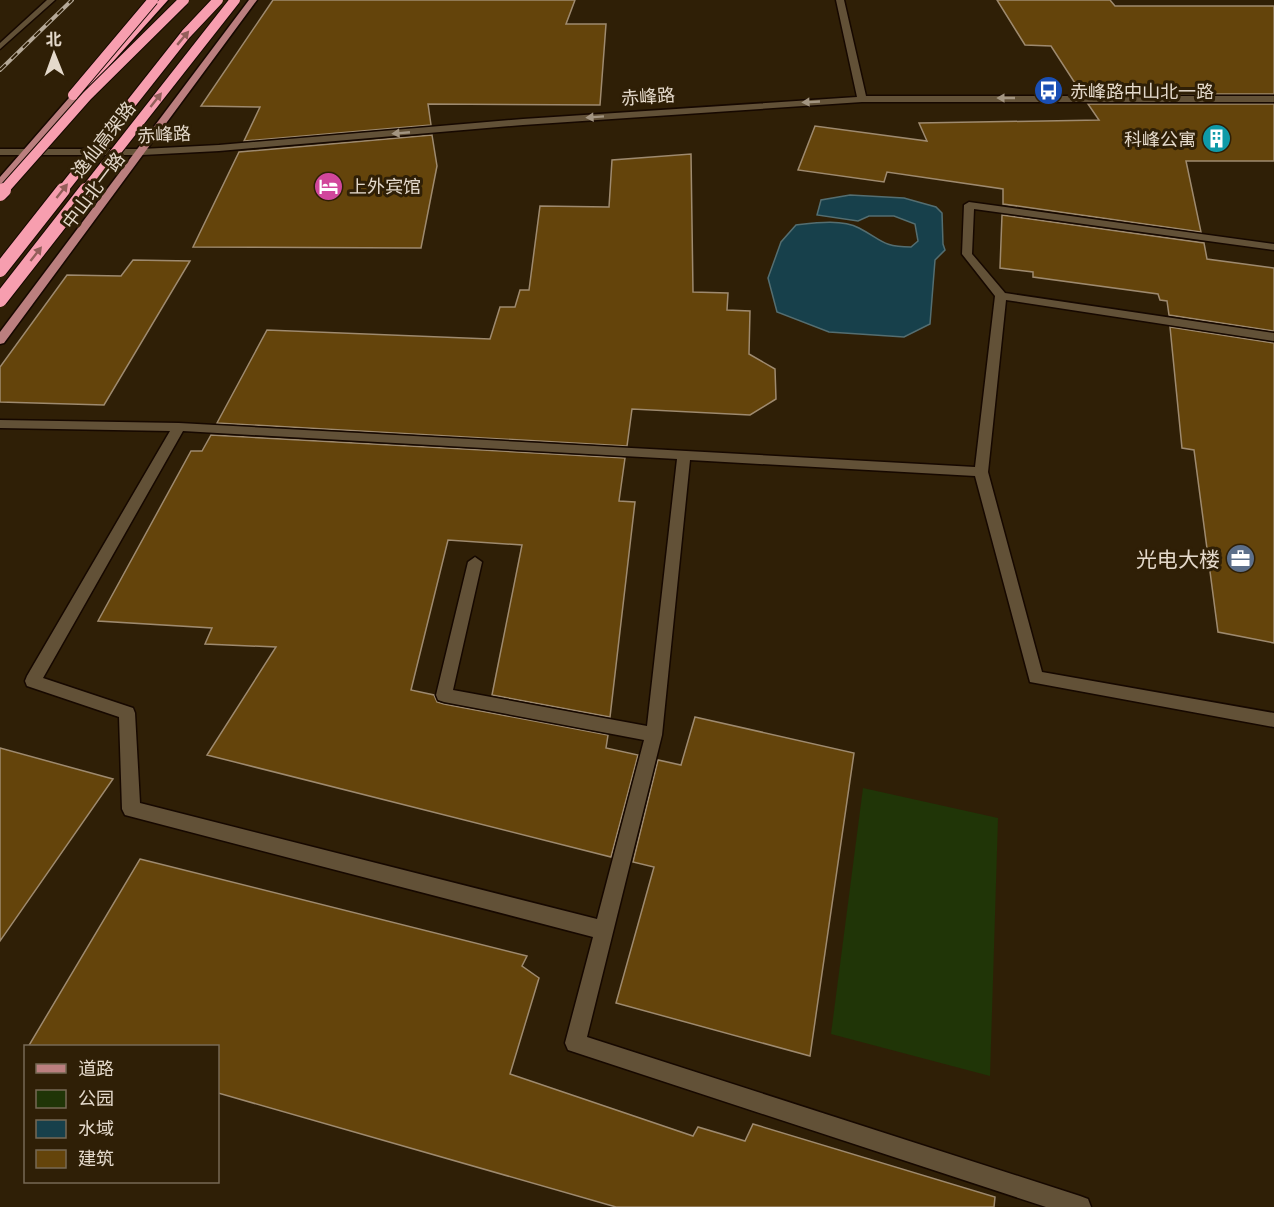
<svg xmlns="http://www.w3.org/2000/svg" width="1274" height="1207" viewBox="0 0 1274 1207" font-family="Ubuntu,'Noto Sans SC',sans-serif">
	<style>
		.green { fill: #203507 }
		.water { fill: #17404b; stroke: #546e71; stroke-width: 1.5 }
		.building { fill: #64440b; stroke: #9e8a6f; stroke-width: 1.5 }
		.lines { fill: none; stroke-linecap: round; stroke-linejoin: round }
		.minor-casing { stroke: #160800; stroke-width: 3 }
		.major-casing { stroke: #160800; stroke-width: 3 }
		.highway-casing { stroke: #160800; stroke-width: 3 }
		.minor { fill: #625137; fill-rule: evenodd }
		.major { fill: #bb7f7f; fill-rule: evenodd }
		.highway { fill: #f79eaf; fill-rule: evenodd }
		.rail-casing { stroke: #b5a998; stroke-width: 4 }
		.rail { stroke: #2f1f06; stroke-width: 2; stroke-dasharray: 8; stroke-linecap: butt }
		.highway-bridge-far1-casing { stroke: #160800; stroke-width: 12; stroke-linecap: butt }
		.highway-bridge-casing { stroke: #160800; stroke-width: 16; stroke-linecap: butt }
		.highway-bridge-far1 { stroke: #f79eaf; stroke-width: 10 }
		.highway-bridge { stroke: #f79eaf; stroke-width: 14 }
		.oneway { fill: #935e5a }
		.oneway2 { fill: #a39581 }
		.labels { text-anchor: middle; dominant-baseline: central; stroke-width: 6; stroke-linejoin: round; paint-order: stroke }
		.far-poi-label { font-size: 18px; fill: #e4d9cb; stroke: #2f1f06; text-anchor: start }
		.far-street-label { font-size: 18px; fill: #e4d9cb; stroke: #2f1f06 }
		.poi-label { font-size: 21px; fill: #e4d9cb; stroke: #2f1f06; text-anchor: end }
	</style>
	<rect width="100%" height="100%" fill="#2f1f06"/>
	<!-- green -->
	<path class="green" d="M863,788L998,818L990,1076L831,1034Z"/>
	<!-- water -->
	<path class="water" d="M850,195L904,198L936,207L942,213L943,244L945,250L935,260L930,324L904,337L829,332L777,312L768,278L781,242L796,225C814,223 842,219 859,228C882,240 882,247 911,247L918,241L915,224L894,216H869L858,221L817,215L821,200Z"/>
	<!-- building -->
	<path class="building" d="M273,0H575L566,24H606L600,105L428,104L431,125L244,141L260,107L201,106Z
		M997,0H1110L1115,6H1274V94H1082L1051,46L1025,45Z
		M1088,104H1274V161H1186L1201,232L1003,204V189L887,172L884,182L798,170L815,126L927,141L919,123L1099,120Z
		M432,135L437,166L421,248L193,247L239,152Z
		M691,154L693,292L728,293L727,310L750,311L749,354L775,369L776,399L750,415L632,409L627,446L217,423L267,330L490,339L500,307H515L520,290H529L540,206L609,207L612,160Z
		M1002,215L1204,243L1207,259L1274,268V331L1169,315L1167,301L1160,300L1158,294L1033,277V272L1000,268Z
		M133,260L190,261L104,405L0,402V367L67,275L121,276Z
		M1170,327L1274,343V643L1218,632L1194,450L1182,448Z
		M211,435L625,458L619,501L635,502L610,717L492,695L522,545L448,540L411,690L434,695L437,702L444,704L608,735L606,748L638,755L611,857L207,755L276,647L205,644L212,628L98,621L191,451H202Z
		M695,717L854,753L810,1056L616,1003L654,867L633,862L658,760L681,765Z
		M0,748L113,779L0,941Z
		M140,859L527,956L522,966L539,978L510,1074L693,1136L698,1127L745,1141L753,1124L995,1197L994,1207H616L218,1093V1047H28Z"/>
	<g class="lines">
		<defs>
			<path id="minor" d="M47,0H55L0,49V43Z
				M836,0H844L866,96H1274V102H862L523,125L219,151L142,155H0V149H142L219,145L523,119L857,97Z
				M969,202L1274,244V250L974,209L972,254L1005,293L1274,333V341L1006,300L988,472L1042,672L1274,713V727L1030,682L975,476L690,460L662,735L587,1037L1080,1196L1088,1199L1091,1207H1046L568,1050L565,1043L593,937L125,815L122,809L119,717L27,686L25,681L27,676L170,431L0,428V420L179,423L975,467L995,296L962,254L964,205ZM183,431L677,459L647,726L453,690L482,562L475,557L468,562L436,695L438,700L444,702L644,740L597,919L140,803L135,713L133,708L43,678Z"/>
			<path id="major" d="M249,0H257L4,343L0,344V332Z
				M82,83L89,85L3,185L0,186V177Z"/>
			<path id="highway" d="M159,0H168L109,66L91,98H83L82,96L101,63Z"/>
		</defs>
		<!-- minor casing -->
		<use href="#minor" class="minor-casing"/>
		<!-- major casing -->
		<use href="#major" class="major-casing"/>
		<!-- highway casing -->
		<use href="#highway" class="highway-casing"/>
		<!-- minor -->
		<use href="#minor" class="minor"/>
		<!-- major -->
		<use href="#major" class="major"/>
		<!-- highway -->
		<use href="#highway" class="highway"/>
		<defs>
			<path id="rail" d="M0,70L72,0"/>
		</defs>
		<!-- rail casing -->
		<use href="#rail" class="rail-casing"/>
		<!-- rail -->
		<use href="#rail" class="rail"/>
		<defs>
			<path id="highway-bridge-far1" d="M73,95L153,0
				M3,191L87,96L184,0
				M62,191L186,34L218,0
				M85,191L235,0"/>
			<path id="highway-bridge" d="M0,194L4,190
				M0,270L63,190
				M0,300L86,190"/>
		</defs>
		<!-- highway-bridge-far1 casing -->
		<use href="#highway-bridge-far1" class="highway-bridge-far1-casing"/>
		<!-- highway-bridge casing -->
		<use href="#highway-bridge" class="highway-bridge-casing"/>
		<!-- highway-bridge-far1 -->
		<use href="#highway-bridge-far1" class="highway-bridge-far1"/>
		<!-- highway-bridge -->
		<use href="#highway-bridge" class="highway-bridge"/>
	</g>
	<!-- one-way arrows -->
	<defs><path id="oneway-solid" d="M-6-.8H1V-3.2L6.5 0L1 3.2V.8H-6Z" transform="scale(1.5)"/></defs>
	<g class="oneway">
		<use href="#oneway-solid" transform="translate(183 38) rotate(-50)"/>
		<use href="#oneway-solid" transform="translate(156 100) rotate(-52)"/>
		<use href="#oneway-solid" transform="translate(62 191) rotate(-52)"/>
		<use href="#oneway-solid" transform="translate(36 254) rotate(-52)"/>
	</g>
	<g class="oneway2">
		<use href="#oneway-solid" transform="translate(1006 98) rotate(180)"/>
		<use href="#oneway-solid" transform="translate(811 102) rotate(177)"/>
		<use href="#oneway-solid" transform="translate(595 117) rotate(176)"/>
		<use href="#oneway-solid" transform="translate(401 133) rotate(175)"/>
	</g>
	<!-- icons -->
	<defs>
		<symbol id="bus-disc" viewBox="-11 -11 22 22"><circle r="9.5" fill="#1a4fb4" stroke="#2f1f06"/><path d="M-5-6H5V4H4V6H2V4H-2V6H-4V4H-5ZM-3.5-4V0h7V-4ZM-3.5 1.2v1.5H-2V1.2ZM2 1.2v1.5H3.5V1.2Z" fill="#fff"/></symbol>
		<symbol id="building-disc" viewBox="-11 -11 22 22"><circle r="9.5" fill="#0f9aa8" stroke="#2f1f06"/><path d="M-4-6H4V6H1V3H-1V6H-4ZM-2.5-4.3h1.7v1.8h-1.7ZM.8-4.3h1.7v1.8H.8ZM-2.5-1h1.7V.8h-1.7ZM.8-1h1.7V.8H.8Z" fill="#fff"/></symbol>
		<symbol id="hotel-disc" viewBox="-11 -11 22 22"><circle r="9.5" fill="#d1479c" stroke="#2f1f06"/><path d="M-6-4.5h1.5V1H6V5H4.5V3h-9V5H-6ZM-4 0a1.8 1.8 0 1 1 3.6 0ZM.5 0V-2.5h3Q6-2.5 6 0Z" fill="#fff"/></symbol>
		<symbol id="office-disc" viewBox="-11 -11 22 22"><circle r="9.5" fill="#5c6f8a" stroke="#2f1f06"/><path d="M-6-3h4V-5.5h4V-3h4V5H-6ZM-1-4.5V-3h2v-1.5ZM-6 0V1H6V0Z" fill="#fff"/></symbol>
	</defs>
	<g fill-rule="evenodd">
		<use href="#bus-disc" x="1032" y="74" width="33" height="33"/>
		<use href="#building-disc" x="1200" y="122" width="33" height="33"/>
		<use href="#hotel-disc" x="312" y="170" width="33" height="33"/>
		<use href="#office-disc" x="1224" y="542" width="33" height="33"/>
	</g>
	<g class="labels">
		<!-- far-poi labels -->
		<g class="far-poi-label">
			<text x="1070" y="91">赤峰路中山北一路</text>
			<text x="1196" y="139" text-anchor="end">科峰公寓</text>
			<text x="349" y="186">上外宾馆</text>
		</g>
		<!-- far-street labels -->
		<g class="far-street-label">
			<text transform="translate(648 96) rotate(-4)">赤峰路</text>
			<text transform="translate(164 134) rotate(-3)">赤峰路</text>
			<text transform="translate(103 139) rotate(-52)">逸仙高架路</text>
			<text transform="translate(93 190) rotate(-53)">中山北一路</text>
		</g>
		<!-- poi labels -->
		<g class="poi-label">
			<text x="1220" y="559">光电大楼</text>
		</g>
	</g>
	<!-- legend -->
	<rect x="24" y="1045" width="195" height="138" fill="#2f1f06" stroke="#776955" stroke-width="1.5"/>
	<rect x="36" y="1064" width="30" height="9" fill="#bb7f7f" stroke="#776955" stroke-width="1.5"/>
	<text x="78" y="1075" font-size="18" fill="#e4d9cb">道路</text>
	<rect x="36" y="1090" width="30" height="18" fill="#203507" stroke="#776955" stroke-width="1.5"/>
	<text x="78" y="1105" font-size="18" fill="#e4d9cb">公园</text>
	<rect x="36" y="1120" width="30" height="18" fill="#17404b" stroke="#776955" stroke-width="1.5"/>
	<text x="78" y="1135" font-size="18" fill="#e4d9cb">水域</text>
	<rect x="36" y="1150" width="30" height="18" fill="#64440b" stroke="#776955" stroke-width="1.5"/>
	<text x="78" y="1165" font-size="18" fill="#e4d9cb">建筑</text>
	<!-- north arrow -->
	<g transform="translate(54 54) rotate(359)" stroke="#2f1f06" stroke-width="4.5" paint-order="stroke">
	<path d="M0-4.5L10 22L0 15L-10 22Z" fill="#e4d9cb"/>
	<text y="-9" font-size="16" font-weight="bold" text-anchor="middle" fill="#e4d9cb">北</text>
	</g>
</svg>
